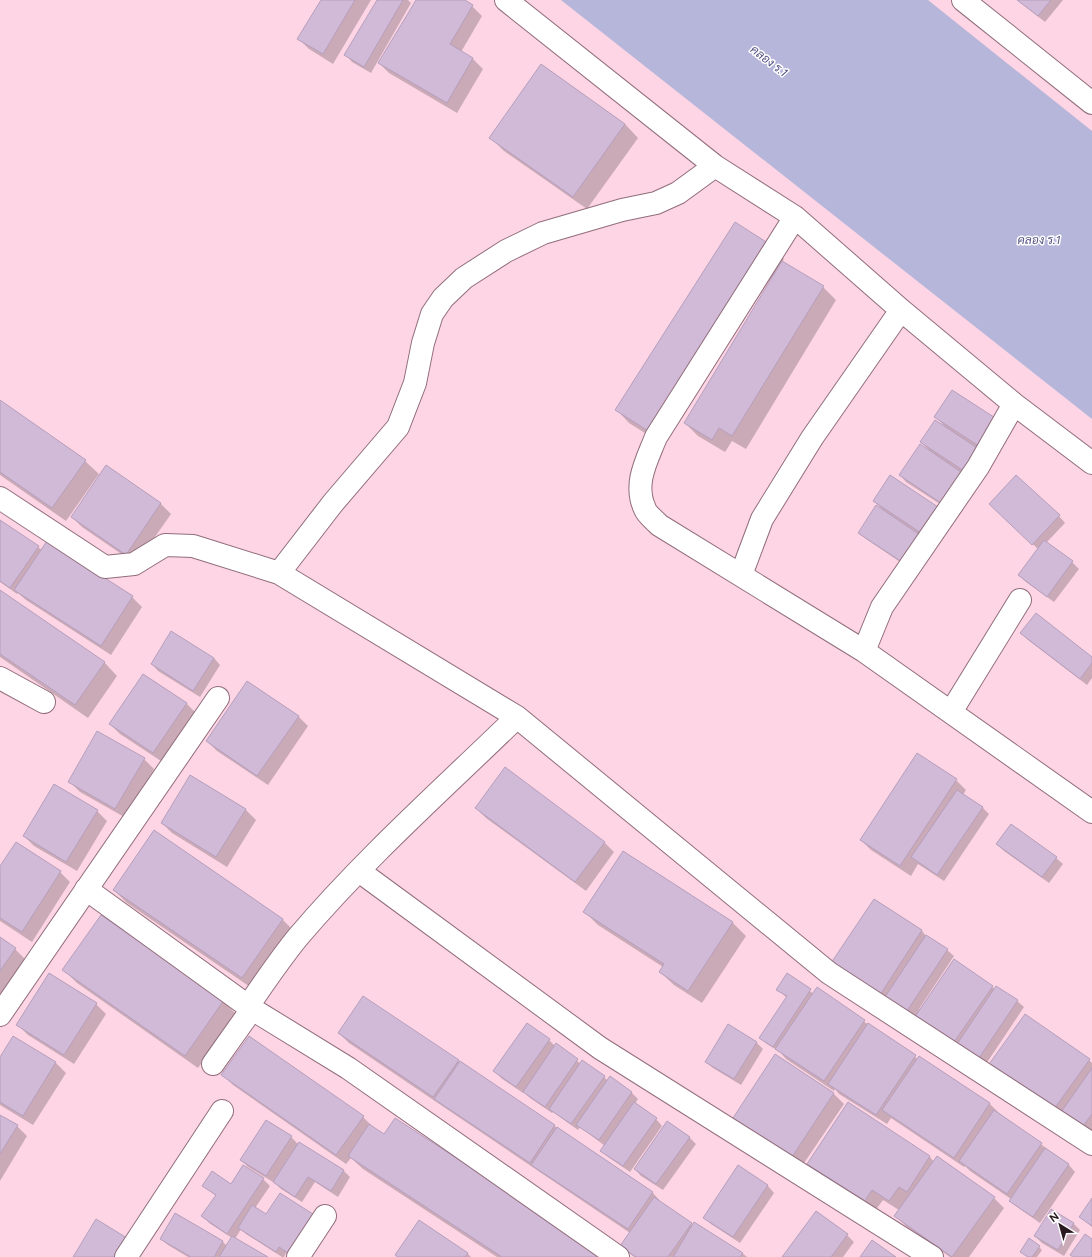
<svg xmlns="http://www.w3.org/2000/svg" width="1092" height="1257" viewBox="0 0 1092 1257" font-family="Figtree,Sarabun,sans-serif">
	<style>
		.water { fill: #b5b6da }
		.shadow { fill: #0003 }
		.building { fill: #d1b9d8; stroke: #b69fbc }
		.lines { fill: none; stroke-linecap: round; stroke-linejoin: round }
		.street-casing { stroke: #916d7b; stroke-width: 24 }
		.street { stroke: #fff; stroke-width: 22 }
		.labels { text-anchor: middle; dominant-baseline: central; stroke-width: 3; stroke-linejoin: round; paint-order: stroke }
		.water-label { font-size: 12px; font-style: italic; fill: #525183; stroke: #fff }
	</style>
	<rect width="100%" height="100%" fill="#fdd5e4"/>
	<!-- water -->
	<path class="water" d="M561,0H928L1092,131V419Z"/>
	<!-- shadow -->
	<path class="shadow" d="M322,0H371L333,64L309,49L299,39Z
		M378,0H408L411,3L371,73L352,62L346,55Z
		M417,0H463L472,6L482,16L461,52L473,59L483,69L457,113L389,73L379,63Z
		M1017,0H1063L1045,22Z
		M625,124L638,138L587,209L504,151L491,138Z
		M770,246L784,259L782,262L823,287L836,300L746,449L732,441L725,452L698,436L685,423L773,279L771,278L664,445L629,423L616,409Z
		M0,402L85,461L99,474L66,521L0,475Z
		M936,417L999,422L954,513L906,482L900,475L930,451L921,442L945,427Z
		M107,467L161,504L171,514L136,564L82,527L72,517Z
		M874,501L940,510L912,570L866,539L859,533L883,510Z
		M997,511L1059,516L1065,523L1046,543L1072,562L1079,569L1054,602L1026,582L1019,575L1038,549Z
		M0,521L42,550L47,542L132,597L142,607L111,655L26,600L18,593L17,594L0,582Z
		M0,591L104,662L117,676L88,718L0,657Z
		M1022,633L1092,658V678L1087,685L1028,640Z
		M214,658L220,665L200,697L158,671L152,664Z
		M143,675L187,704L197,714L164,763L120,734L110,724Z
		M298,716L308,726L268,785L217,751L207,741Z
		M144,759L154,769L126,818L80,792L70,782Z
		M191,776L246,810L256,820L227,867L172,833L162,823Z
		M956,780L966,790L963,795L983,808L989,814L944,881L918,864L911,876L871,850L861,840Z
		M476,808L604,842L614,852L586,891L486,818Z
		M97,811L107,821L77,871L34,846L24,836Z
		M997,844L1056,858L1063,864L1049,883L1004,851Z
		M623,852L733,923L746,936L702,1003L674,985L660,972L663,967L598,925L584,911Z
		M0,868L60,872L70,882L32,942L0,921Z
		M114,890L282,919L296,933L256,991L127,903Z
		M874,900L922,931L927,937L947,950L954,956L919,1009L921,1010L955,961L995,989L1017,1001L1024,1007L984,1067L842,973Z
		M0,939L15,949L25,959L0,996Z
		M64,970L223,1001L236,1014L198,1068L77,983Z
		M787,975L814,994L817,989L918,1059L919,1057L990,1104L1000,1114L1069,1165L1075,1172L1040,1223L1017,1207L1010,1201L1011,1199L970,1171L965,1166L964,1167L891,1118L887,1124L839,1094L835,1089L834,1091L786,1059L780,1052L767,1044L760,1038L787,998L778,989Z
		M96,1004L106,1014L74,1064L28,1035L18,1025Z
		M339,1033L458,1061L652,1192L662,1203L661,1204L693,1226L742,1253L747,1257H634L621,1246L630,1233L349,1043Z
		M14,1037L56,1063L66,1073L33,1125L0,1105V1059Z
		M549,1040L555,1046L556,1045L581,1064L604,1077L608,1081L610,1078L632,1093L638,1099L635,1104L656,1119L662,1126L630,1172L608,1157L602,1150L605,1146L580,1127L578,1130L553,1112L552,1113L530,1098L524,1092L523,1093L501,1078L495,1071Z
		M756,1042L763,1049L741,1085L713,1068L706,1062Z
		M1089,1060L1092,1063V1135L999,1077Z
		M223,1075L363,1117L373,1127L372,1128L605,1257H497L363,1169L351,1158L346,1164L233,1085Z
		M834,1094L844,1104L800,1169L742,1130Z
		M848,1104L930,1157L934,1162L994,1198L1004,1208L969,1257H950L906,1226L896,1216L899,1210L883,1200L875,1211L818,1174L808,1164Z
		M0,1116L17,1126L27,1136L0,1181Z
		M291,1137L299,1145L343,1170L350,1177L338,1197L315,1182L302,1202L281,1189L273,1181V1182L248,1167L241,1160Z
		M689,1137L696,1144L663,1190L641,1176L635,1169Z
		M738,1167L768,1186L774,1193L740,1243L711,1224L704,1218Z
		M263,1179L270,1186L255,1208L293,1257L286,1253L284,1257H282L246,1234L241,1229L235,1239L266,1257H188L168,1245L161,1239L176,1214L223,1242L227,1246L232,1238L209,1223L203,1216L216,1196L204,1186L231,1185Z
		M1092,1200V1227L1080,1217Z
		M1051,1210L1074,1224L1080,1230L1064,1256L1042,1243L1035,1236Z
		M816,1213L847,1235L854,1242L843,1257H783Z
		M1039,1247L1042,1250L1037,1257H1028L1024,1254Z
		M467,1253L471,1257H399Z"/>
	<!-- building -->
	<path class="building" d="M321,0H355L323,54L297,39Z
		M377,0H403L364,67L344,55Z
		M416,0H465L473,5L450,44L473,58L447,103L378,63Z
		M1017,0H1051L1038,16Z
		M541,64L625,124L573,197L489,138Z
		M735,222L771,245L650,432L615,410Z
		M782,261L824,286L732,436L719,428L712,440L684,423Z
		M952,390L1000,421L982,448L934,417Z
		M0,400L86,460L52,508L0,472Z
		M935,420L982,451L967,473L920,442Z
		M920,444L967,476L947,507L899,475Z
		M106,465L161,503L126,555L71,517Z
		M890,475L941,509L924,535L873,501Z
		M1016,475L1060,515L1032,545L989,504Z
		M876,505L923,537L905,564L858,533Z
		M0,520L39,546L10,588L0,581Z
		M1044,540L1073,561L1047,597L1018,575Z
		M47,541L133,596L101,646L14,590Z
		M0,590L105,662L75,705L0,654Z
		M1036,613L1092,657V663L1080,679L1020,633Z
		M171,631L214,658L193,691L151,664Z
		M143,674L187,703L153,753L109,724Z
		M247,681L299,716L257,776L206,741Z
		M97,731L145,758L115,809L68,782Z
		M917,753L957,779L900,866L860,840Z
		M505,767L605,842L575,882L475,808Z
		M190,775L246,809L216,857L161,823Z
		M54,784L98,810L66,862L23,836Z
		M957,790L983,807L937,875L911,857Z
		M1011,824L1057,857L1042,877L996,844Z
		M154,830L283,919L242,978L113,890Z
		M16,842L61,871L22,932L0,918V866Z
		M623,851L733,922L688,991L659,972L664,964L583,912Z
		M874,899L922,930L880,995L831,963Z
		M101,915L224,1000L185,1056L62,970Z
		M926,935L948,949L907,1011L885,997Z
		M0,937L16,948L0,971Z
		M954,959L993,986L952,1045L914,1018Z
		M49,973L97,1003L64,1055L16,1025Z
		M787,973L811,989L773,1047L759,1038L787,996L776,990Z
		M996,986L1018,1000L977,1061L955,1047Z
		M817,987L865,1020L824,1081L775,1049Z
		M363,996L459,1060L433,1097L338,1033Z
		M1025,1014L1090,1059L1052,1112L987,1067Z
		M527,1023L550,1039L516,1087L493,1071Z
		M868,1023L916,1055L876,1115L828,1084Z
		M728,1024L757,1042L734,1079L705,1062Z
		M13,1036L56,1062L23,1116L0,1102V1057Z
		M249,1036L364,1116L336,1155L221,1075Z
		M556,1043L578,1059L545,1107L523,1092Z
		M775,1054L834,1093L790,1160L731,1121Z
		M919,1056L990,1103L954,1158L882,1110Z
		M582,1060L605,1076L571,1124L549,1109Z
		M460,1061L555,1125L530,1163L434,1099Z
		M1092,1068V1114L1080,1130L1059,1115Z
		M610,1076L632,1092L599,1140L576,1125Z
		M634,1102L657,1118L623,1166L600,1151Z
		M848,1102L930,1156L907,1192L899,1187L889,1201L872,1190L865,1201L807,1164Z
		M994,1110L1042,1143L1007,1194L959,1161Z
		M0,1115L18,1125L0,1154Z
		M395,1118L605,1255L604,1257H502L348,1156L369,1124L384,1134Z
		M266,1120L292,1136L266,1176L240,1160Z
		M667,1121L690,1137L656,1184L634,1169Z
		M557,1127L653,1192L628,1229L531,1165Z
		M299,1142L344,1170L331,1191L308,1177L295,1197L273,1182Z
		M1045,1148L1069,1164L1033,1217L1009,1201Z
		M937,1156L995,1197L952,1257L894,1216Z
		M243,1165L264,1178L227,1234L201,1216L216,1195L202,1186L212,1171L231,1184Z
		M738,1165L768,1185L733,1237L703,1218Z
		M280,1193L316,1216L291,1255L279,1247L276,1252L238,1228L252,1205L266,1214Z
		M654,1197L692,1223L668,1257H636L620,1246Z
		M1092,1198V1226L1079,1217Z
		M1051,1209L1074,1223L1058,1250L1034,1236Z
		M816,1211L848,1234L831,1257H782Z
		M175,1213L223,1241L214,1257H191L160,1239Z
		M96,1219L127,1238L115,1257H73Z
		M419,1220L468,1253L465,1257H398L395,1255Z
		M694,1222L743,1253L740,1257H673Z
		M1085,1234L1092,1239V1255L1091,1257H1073L1070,1255Z
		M232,1236L268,1257H219Z
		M1029,1238L1040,1246L1032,1257H1028L1020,1252Z
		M872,1240L896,1257H860Z"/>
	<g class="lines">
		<defs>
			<path id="street" d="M506,0L715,166L795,217L901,310L1014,404L1092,463
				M963,0L1092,103
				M795,217L656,437C647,460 633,484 645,509C647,515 655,520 659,525L864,651L1092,812
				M0,498L105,567L134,564L165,545L193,546L279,573L517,717L829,973L1092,1144
				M279,573L333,503L398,427L415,383L423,343L432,314L443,298L464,278L506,251L543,233L622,210L656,203L678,193L715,166
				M741,575L762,519L812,438L901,310
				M864,651L882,607L978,467L1014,404
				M0,678L44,702
				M951,712L1020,600
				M359,871L600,1048L932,1257
				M86,889L252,1009L348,1068L618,1257
				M248,1006C264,983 280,959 298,937C365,858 443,789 517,717
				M0,1015L218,698
				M213,1064L252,1009
				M126,1257L222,1111
				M298,1257L325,1216"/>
		</defs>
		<!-- street casing -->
		<use href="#street" class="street-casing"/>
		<!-- street -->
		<use href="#street" class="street"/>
	</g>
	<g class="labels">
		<!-- water labels -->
		<g class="water-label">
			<text transform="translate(769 61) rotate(38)">คลอง ร.1</text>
			<text x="1039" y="240">คลอง ร.1</text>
		</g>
	</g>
	<!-- north arrow -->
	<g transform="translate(1060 1225) rotate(323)" stroke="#ffffff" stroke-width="3" paint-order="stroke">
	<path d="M0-3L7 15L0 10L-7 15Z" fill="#291a20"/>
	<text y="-6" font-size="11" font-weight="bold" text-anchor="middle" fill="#291a20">N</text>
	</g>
</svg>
